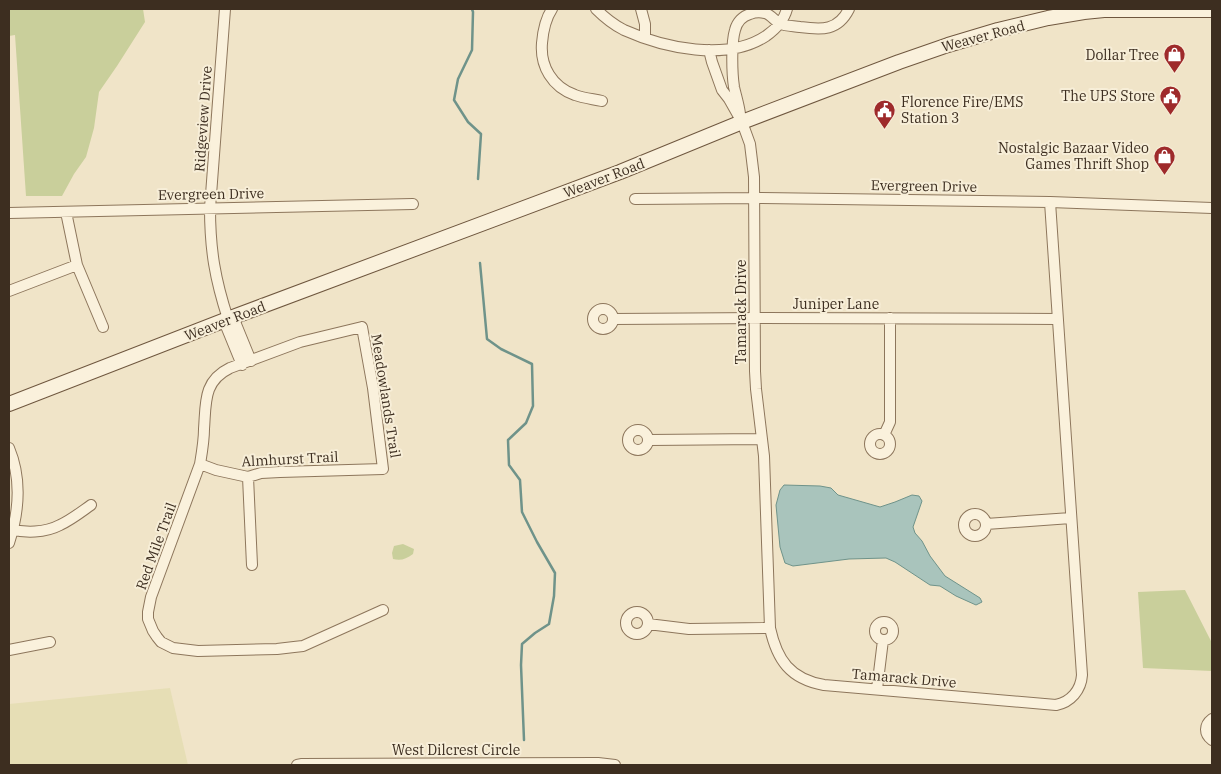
<svg xmlns="http://www.w3.org/2000/svg" width="1221" height="774" viewBox="0 0 1221 774" font-family="'IBM Plex Serif',serif">
	<style>
		.farmland { fill: #e6deb5 }
		.green { fill: #c9cf9b }
		.water { fill: #a9c4bc; stroke: #6f938a }
		.lines { fill: none; stroke-linecap: round; stroke-linejoin: round }
		.stream { stroke: #6f938a; stroke-width: 2.5 }
		.minor-casing { stroke: #8d765c; stroke-width: 12 }
		.secondary-casing { stroke: #6f573f; stroke-width: 16 }
		.minor { stroke: #faf1dc; stroke-width: 10 }
		.secondary { stroke: #faf1dc; stroke-width: 14 }
		.labels { text-anchor: middle; dominant-baseline: central; stroke-width: 4; stroke-linejoin: round; paint-order: stroke }
		.street-label { font-size: 14px; fill: #3d2e20; stroke: #f7eed8 }
		.poi-label { font-size: 14px; fill: #3d2e20; stroke: #f7eed8; text-anchor: end }
	</style>
	<rect width="100%" height="100%" fill="#f0e4c8"/>
	<!-- farmland -->
	<path class="farmland" d="M170,688L188,765H9V704Z"/>
	<!-- green -->
	<path class="green" d="M9,9H143L145,22L117,66L99,92L94,128L86,157L74,174L62,196H26L15,35L9,36Z
		M403,544L414,549L413,554C406,559 401,561 393,559L392,553L394,546Z
		M1185,590L1212,643V671L1143,668L1138,592Z"/>
	<!-- water -->
	<path class="water" d="M784,485L820,486L831,488L838,495L880,507L895,502L912,495L919,496L922,501L913,527L915,533L922,541L930,556L945,576L980,598L982,602L976,605L956,596L940,586L930,585L895,562L886,558L849,559L793,566L785,563L780,547L776,505L780,490Z"/>
	<g class="lines">
		<!-- stream -->
		<path class="stream" d="M472,9L473,12L472,50L458,79L454,100L468,122L481,134L478,179
			M480,263L487,339L501,349L532,364L533,406L526,423L508,440L509,465L520,480L522,512L537,542L555,573L554,596L549,624L535,633L522,644L521,665L524,740"/>
		<defs>
			<path id="minor" d="M225,9L210,208C210,250 215,279 228,319
				M552,9C546,18 543,31 542,43C540,66 552,87 575,95C583,98 593,99 602,101
				M596,9C604,17 614,25 624,30C664,48 727,62 766,36C776,29 784,20 787,9
				M641,9L645,24V38
				M709,50L712,62L722,90L729,99L742,122L750,144L754,177L755,371L756,389L764,456L770,628C777,660 790,679 824,685L1056,705C1071,702 1081,690 1082,675L1050,202
				M740,114C739,105 736,96 734,87C732,74 731,43 735,30C737,22 743,16 750,14C755,12 760,12 765,13C772,15 775,22 781,24C786,26 794,26 800,27C822,30 838,31 849,9
				M635,199L755,198L1050,202L1212,208
				M66,212L77,265L103,327
				M9,213L413,204
				M9,291L77,265
				M593 319a10 10 0 1 1 20 0a10 10 0 1 1-20 0Z
				M233,317L251,361
				M613,319L763,318L1058,319
				M224,321L242,365
				M628 440a10 10 0 1 1 20 0a10 10 0 1 1-20 0Z
				M870 444a10 10 0 1 1 20 0a10 10 0 1 1-20 0Z
				M884,435L890,422V318
				M649,440L761,439
				M9,448C22,479 19,512 9,543
				M200,464L216,470L248,477L261,473L280,472L383,469L373,388L362,327L300,342L230,368C203,381 206,403 204,429C204,441 202,452 200,464L151,597L148,612V619L153,631L157,637L161,642L173,648L198,651L277,649L294,647L303,646L383,610
				M248,477L252,565
				M964 525a11 11 0 1 1 22 0a11 11 0 1 1-22 0Z
				M986,524L1071,518
				M9,529C25,533 45,533 60,525C71,520 81,512 91,505
				M626 623a11 11 0 1 1 22 0a11 11 0 1 1-22 0Z
				M875 631a9 9 0 1 1 18 0a9 9 0 1 1-18 0Z
				M648,624L689,629L770,628
				M9,650L50,642
				M877,689L883,640
				M1212,719C1204,725 1204,734 1212,740
				M297,765L302,764L598,763L615,765"/>
			<path id="secondary" d="M9,404L233,317L620,172L742,122L899,62L948,45L998,30L1048,18L1084,12L1104,10H1212"/>
		</defs>
		<!-- minor casing -->
		<use href="#minor" class="minor-casing"/>
		<!-- secondary casing -->
		<use href="#secondary" class="secondary-casing"/>
		<!-- minor -->
		<use href="#minor" class="minor"/>
		<!-- secondary -->
		<use href="#secondary" class="secondary"/>
	</g>
	<!-- icons -->
	<defs>
		<symbol id="shop-pin" viewBox="-11 -11 22 30"><path d="M0 17L-7.5 6A9.5 9.5 0 1 1 7.5 6Z" fill="#9e2a2b" stroke="#f7eed8"/><path d="M-5-2.5h2.3a2.7 3.5 0 0 1 5.4 0H5L5.5 6h-11ZM-1.5-2.5h3a1.5 2.3 0 0 0-3 0Z" fill="#fff"/></symbol>
		<symbol id="civic-pin" viewBox="-11 -11 22 30"><path d="M0 17L-7.5 6A9.5 9.5 0 1 1 7.5 6Z" fill="#9e2a2b" stroke="#f7eed8"/><path d="M-.6-6.5H3V-4.5H.6V-3L4-1V1h2V6H-6V1h2V-1L-.6-3ZM-1.2 2.5V6h2.4V2.5Z" fill="#fff"/></symbol>
	</defs>
	<g fill-rule="evenodd">
		<use href="#shop-pin" x="1162" y="42" width="25" height="34"/>
		<use href="#civic-pin" x="1158" y="84" width="25" height="34"/>
		<use href="#civic-pin" x="872" y="98" width="25" height="34"/>
		<use href="#shop-pin" x="1152" y="144" width="25" height="34"/>
	</g>
	<g class="labels">
		<!-- street labels -->
		<g class="street-label">
			<text transform="translate(983 36) rotate(-15)">Weaver Road</text>
			<text transform="translate(203 119) rotate(-86)">Ridgeview Drive</text>
			<text transform="translate(604 178) rotate(-21)">Weaver Road</text>
			<text transform="translate(924 186) rotate(1)">Evergreen Drive</text>
			<text transform="translate(211 194) rotate(-1)">Evergreen Drive</text>
			<text x="836" y="304">Juniper Lane</text>
			<text transform="translate(741 312) rotate(-90)">Tamarack Drive</text>
			<text transform="translate(225 321) rotate(-21)">Weaver Road</text>
			<text transform="translate(386 396) rotate(81)">Meadowlands Trail</text>
			<text transform="translate(290 459) rotate(-3)">Almhurst Trail</text>
			<text transform="translate(156 546) rotate(-70)">Red Mile Trail</text>
			<text transform="translate(904 678) rotate(5)">Tamarack Drive</text>
			<text x="456" y="750">West Dilcrest Circle</text>
		</g>
		<!-- poi labels -->
		<g class="poi-label">
			<text x="1159" y="55">Dollar Tree</text>
			<text x="1155" y="96">The UPS Store</text>
			<text x="901" y="102" text-anchor="start">Florence Fire/EMS<tspan x="901" dy="16">Station 3</tspan></text>
			<text x="1149" y="148">Nostalgic Bazaar Video<tspan x="1149" dy="16">Games Thrift Shop</tspan></text>
		</g>
	</g>
	<!-- border -->
	<rect width="1221" height="774" fill="none" stroke="#3d2e20" stroke-width="20"/>
</svg>
